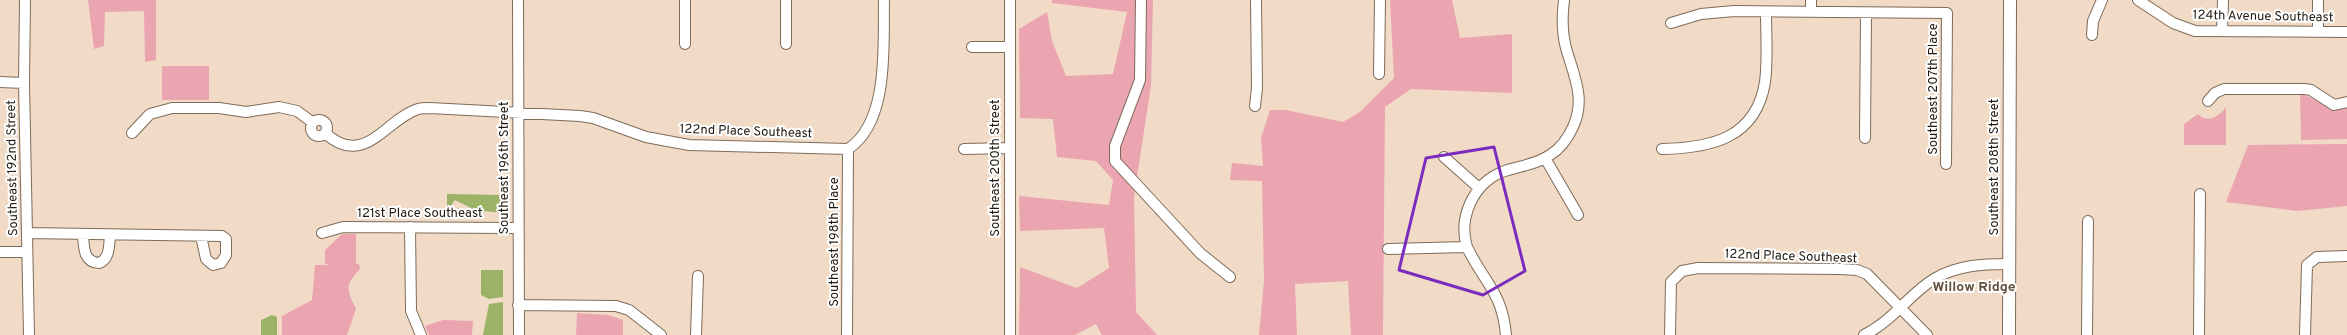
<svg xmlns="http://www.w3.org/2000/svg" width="2347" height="335" viewBox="0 0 2347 335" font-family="Overpass,sans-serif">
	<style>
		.green { fill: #eba5b1 }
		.water { fill: #9bb267 }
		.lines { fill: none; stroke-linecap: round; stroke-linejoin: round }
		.minor-casing { stroke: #7e6b59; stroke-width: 12 }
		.major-casing { stroke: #7e6b59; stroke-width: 14 }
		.minor { stroke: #fff; stroke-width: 10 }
		.major { stroke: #fff; stroke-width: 12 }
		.marked { fill: none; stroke: #7b2cbf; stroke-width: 3; stroke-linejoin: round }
		.labels { text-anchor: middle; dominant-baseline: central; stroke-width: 4; stroke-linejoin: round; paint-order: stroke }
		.street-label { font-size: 13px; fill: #211a12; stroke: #fff }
		.neighbourhood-label { font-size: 14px; font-weight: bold; fill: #63503e; stroke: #fff }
	</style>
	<rect width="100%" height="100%" fill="#f1dbc6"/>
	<!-- green -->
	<path class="green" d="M88,0H156V60L145,62L144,11L105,12L104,46L94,49Z
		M1052,0H1153L1151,86L1134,196L1136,312L1157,335H1102L1096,324L1075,335H1019L1020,267L1077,288L1109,268L1104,228L1020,231L1019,196L1109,205L1113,180L1096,161L1057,157L1053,119L1020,118L1019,29L1047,12L1052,41L1066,76L1113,74L1127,12L1052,3Z
		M1390,0H1452L1460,38L1512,34V93L1411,89L1385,107L1383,335H1351L1348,281L1295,284L1297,335H1259L1264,280L1262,181L1230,180L1232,163L1263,166L1261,138L1270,110H1286L1343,122L1360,112L1394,78Z
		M162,66H209V100H162Z
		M2300,94C2318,97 2327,114 2347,108V139L2301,140Z
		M2226,107V145H2184V124L2198,114C2207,124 2220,116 2226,107Z
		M2347,144V206L2297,211L2226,202L2248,145Z
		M342,234H356V264H359L360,269C344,286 347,289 356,309L347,335H282V316L312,300L315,265H331L325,264V250Z
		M577,313L608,315L623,320V335H576Z
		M443,320L473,321L472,335H429L425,326Z"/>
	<!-- water -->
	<path class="water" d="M447,194L503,195V213L475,210L455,200L450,207L461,215L447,214Z
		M481,270H503V297L489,299L481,295Z
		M503,302V335H483L489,304Z
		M272,315L277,317V335H261V320Z"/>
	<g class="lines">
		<defs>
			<path id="minor" d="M25,0L24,83L29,335
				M518,0L519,335
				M786,0V44
				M1010,0V335
				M1141,0L1140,80L1115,146V161L1200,253L1230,277
				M2138,0L2173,23L2195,31L2347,32
				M1811,12V0
				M1671,23L1701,14L1734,11L1947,13L1946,164
				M2222,31L2223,0
				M2318,32V0
				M2092,35L2093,21L2102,0
				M685,44V0
				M972,47H1009
				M1379,74L1380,0
				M0,82L24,83
				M2208,101L2215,93L2224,89H2305L2311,90L2334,105L2347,102
				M1255,106L1257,88L1256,0
				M311 128a8 8 0 1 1 16 0a8 8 0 1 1-16 0Z
				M132,133L150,114L172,108H219L246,112L279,107L297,111L312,122
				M325,133C364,169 386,119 418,109C421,108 426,108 430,108L580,116L593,118L646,137L689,145L848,149
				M1865,138L1866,14
				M848,149C890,122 883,43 884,0
				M964,149L1009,148
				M1662,149C1710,148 1756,139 1765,82C1768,59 1766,35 1766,12
				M1444,157L1479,188
				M1545,158L1578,215
				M410,227L411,311L421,335
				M27,233L222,236L226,239V255L221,263L213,265L206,259L201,236
				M322,233L343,227L518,228
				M83,234C84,247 83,262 99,263C110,259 109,245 110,235
				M1388,249L1467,247
				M0,252H27
				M518,305L616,306L629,310L661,335
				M696,335L698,276
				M847,335L848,149
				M1506,335C1502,291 1484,283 1467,247C1458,218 1473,184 1502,172C1518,166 1536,165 1550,155C1560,149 1568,138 1573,127C1586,99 1574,76 1566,48C1562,33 1562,16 1564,0
				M1670,335L1671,282L1682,271L1698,268L1840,269L1857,270L1867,274L1927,335
				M1864,335C1893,321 1909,294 1934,279C1957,265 1983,264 2009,264
				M2087,335L2088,221
				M2199,335L2200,194
				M2305,335L2307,265L2317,257L2347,256"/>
			<path id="major" d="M2009,335L2010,0"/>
		</defs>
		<!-- minor casing -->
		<use href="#minor" class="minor-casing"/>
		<!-- major casing -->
		<use href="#major" class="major-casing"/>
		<!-- minor -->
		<use href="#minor" class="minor"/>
		<!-- major -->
		<use href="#major" class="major"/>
	</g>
	<!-- marked area -->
	<path class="marked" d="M1494,147L1525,271L1483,295L1399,270L1426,158Z"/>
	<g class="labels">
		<!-- street labels -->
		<g class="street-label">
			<text transform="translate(2263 17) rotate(1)">124th Avenue Southeast</text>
			<text transform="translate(1934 89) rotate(-90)">Southeast 207th Place</text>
			<text transform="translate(746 132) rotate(2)">122nd Place Southeast</text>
			<text transform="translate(1995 167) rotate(-90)">Southeast 208th Street</text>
			<text transform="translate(13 168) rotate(-91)">Southeast 192nd Street</text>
			<text transform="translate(505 168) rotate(-90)">Southeast 196th Street</text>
			<text transform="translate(996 168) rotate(-90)">Southeast 200th Street</text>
			<text x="420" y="214">121st Place Southeast</text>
			<text transform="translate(835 242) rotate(-90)">Southeast 198th Place</text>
			<text transform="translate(1791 257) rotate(2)">122nd Place Southeast</text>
		</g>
		<!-- neighbourhood labels -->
		<g class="neighbourhood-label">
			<text x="1974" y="287">Willow Ridge</text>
		</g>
	</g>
</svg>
